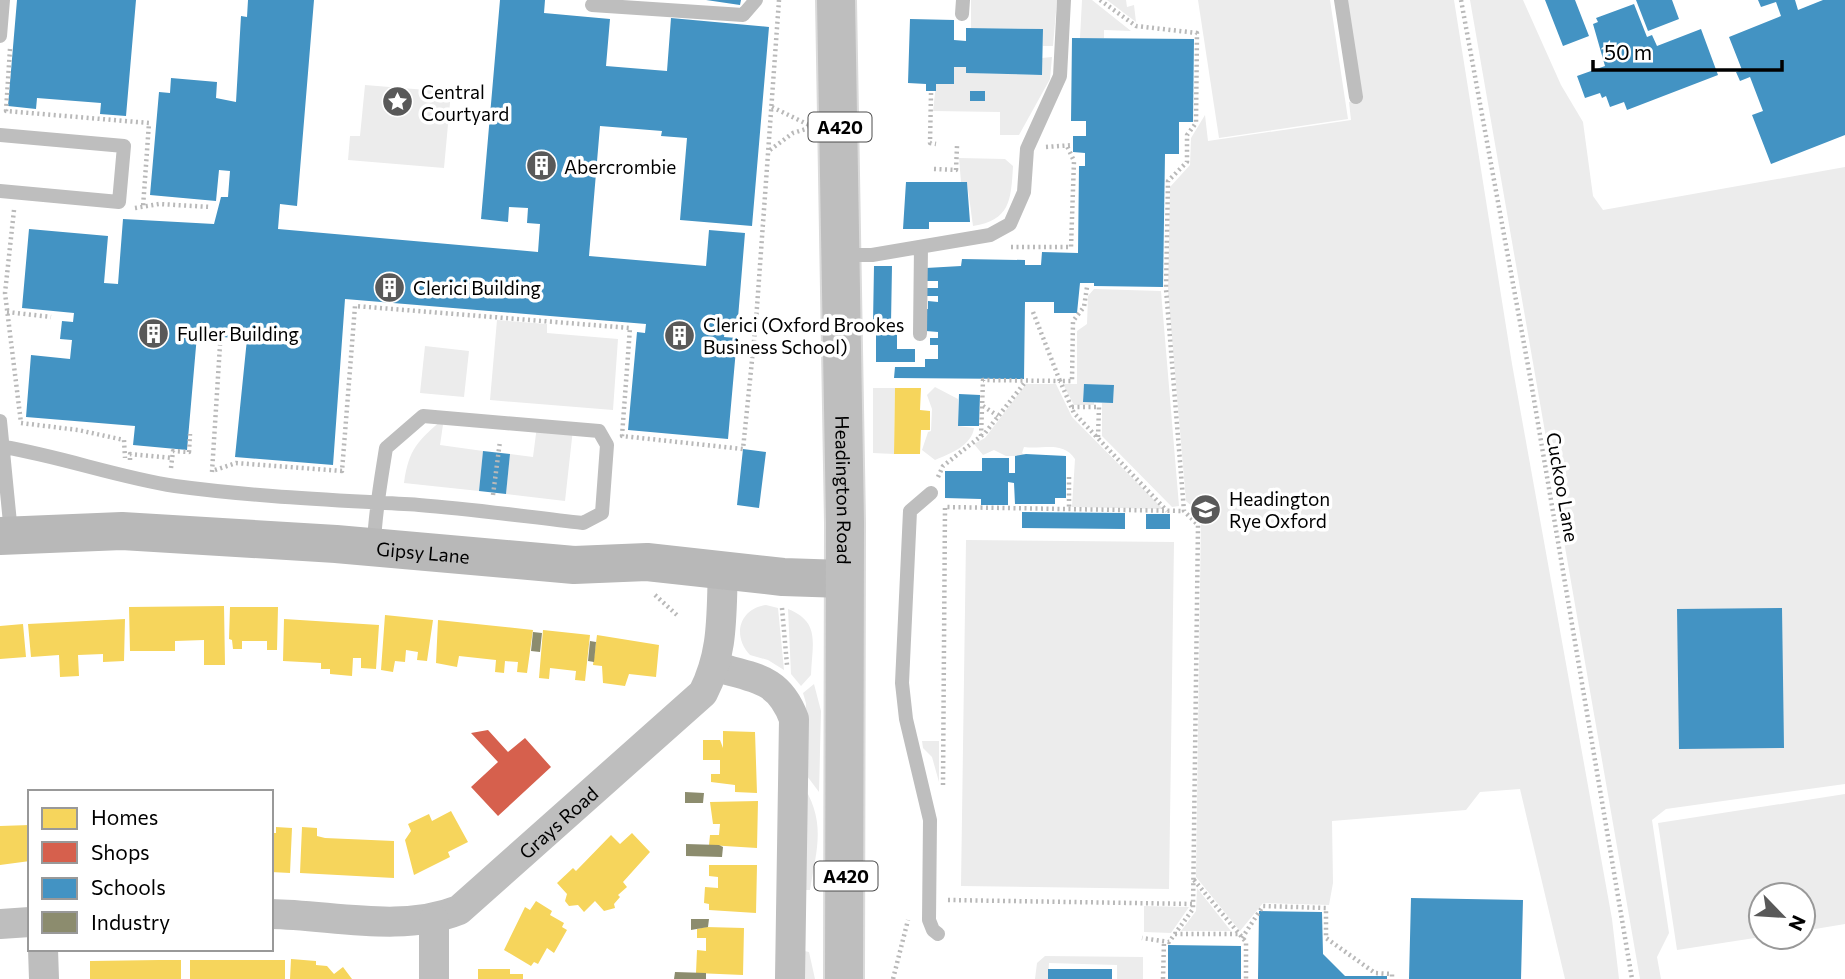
<svg xmlns="http://www.w3.org/2000/svg" width="1845" height="979" viewBox="0 0 1845 979" font-family="Commissioner,sans-serif">
	<style>
		.green { fill: #ececec }
		.homes { fill: #f6d55c }
		.shops { fill: #d6604d }
		.schools { fill: #4393c3 }
		.industry { fill: #8c8c6e }
		.lines { fill: none; stroke-linecap: round; stroke-linejoin: round }
		.primary-casing { stroke: #dbdbdb; stroke-width: 42 }
		.path { stroke: #b9b9b9; stroke-width: 4.5; stroke-dasharray: 2 3.5; stroke-linecap: butt }
		.lane { stroke: #bebebe; stroke-width: 14 }
		.street { stroke: #bebebe; stroke-width: 30 }
		.secondary { stroke: #b8b8b8; stroke-width: 38 }
		.primary { stroke: #bebebe; stroke-width: 38 }
		.labels { text-anchor: middle; dominant-baseline: central; stroke-width: 7; stroke-linejoin: round; paint-order: stroke }
		.shield { fill: #fff; stroke: #4c4c4c; stroke-width: 2 }
		.shield-label { font-size: 18px; font-weight: bold; fill: #000 }
		.poi-label { font-size: 19px; fill: #000; stroke: #fff; text-anchor: start }
		.street-label { font-size: 19px; fill: #000; stroke: #fff }
	</style>
	<rect width="100%" height="100%" fill="#fff"/>
	<!-- green -->
	<path class="green" d="M971,0H1057L1053,46H1043V29L971,28Z
		M1082,0H1092L1131,31L1104,30V38H1080Z
		M1107,0H1126L1127,7L1134,5L1136,22Z
		M1198,0H1330L1348,119L1219,138Z
		M1347,0H1454L1512,364L1612,919L1619,979H1565L1520,789L1480,792L1466,810L1332,821L1333,883L1329,905L1263,903L1240,931L1196,877L1201,514L1186,501L1168,291L1170,187L1190,165L1191,138L1205,115L1208,141L1351,120L1349,102L1360,100Z
		M1470,0H1523L1561,85L1583,122L1593,196L1603,210L1845,167V784L1666,809L1652,820L1669,933L1657,957L1661,979H1640Z
		M1052,57L1050,79L1019,135H1000V112L933,111L936,84H954V67H966L967,73L1042,75V58Z
		M365,85L451,92L444,168L348,160L350,136H360Z
		M959,158L1005,159L1013,166C1011,201 1010,220 973,226L967,182H961Z
		M1094,289L1161,291L1179,506L1172,507L1102,436V403H1113L1114,385L1084,384L1083,402H1094V405H1074L1063,384H1077V331L1087,324L1088,296Z
		M497,320L547,324V333L618,339L613,410L490,400Z
		M425,346L469,351L464,397L420,393Z
		M1026,384H1056L1072,417L1163,509L1072,507L1075,459C1062,440 1043,450 1024,447L1022,453L1026,456H1006L994,450L983,455L974,444L985,438Z
		M935,387L958,399V426L974,428C972,445 950,454 935,460L922,450L928,432L931,431L932,409L927,395Z
		M873,388H895L894,454L873,453Z
		M444,418L440,445L483,451L479,491L404,483C409,448 418,441 444,418Z
		M537,426L573,429L565,501L506,494L510,454L533,457Z
		M966,540L1174,542L1169,889L961,886Z
		M766,605L778,608L784,670L768,660L750,655C732,636 739,609 766,605Z
		M788,609C821,622 812,644 811,675L801,686L791,674Z
		M814,684L821,711L819,792L804,772L806,703L803,693Z
		M922,741H939V782L932,757L923,748Z
		M800,781C827,820 817,847 810,890H806L804,951L809,952L815,979H798Z
		M1845,794V924L1803,931V895H1761V937L1677,950L1658,823Z
		M1197,888L1231,931H1181L1196,911Z
		M1144,906L1189,907L1171,933L1144,932Z
		M1045,956L1143,957V979H1117V965L1049,963L1048,979H1035L1037,963Z"/>
	<!-- homes -->
	<path class="homes" d="M895,388H921L920,410L930,411V430H921L920,454H894Z
		M224,606L225,665H204V640L175,641V651H130L129,607Z
		M230,607H278L277,650H267V641H242V649H233L232,640L229,639Z
		M385,615L433,620L427,661L417,660L418,652L406,650L405,662L395,661L393,672L381,670Z
		M125,619L124,661L103,662V654L78,655L79,676L60,677L59,655L31,657L28,624Z
		M284,619L379,625L376,669L361,668V658H353L352,676L330,674V669H321V663L283,661Z
		M438,620L533,630L527,673L517,672L518,662L505,661L504,673L495,672L496,660L459,656L457,667L436,663Z
		M23,624L26,657L0,659V626Z
		M543,630L590,635L585,681L575,680L576,671L550,668L549,679L539,678Z
		M597,635L659,645L656,677L629,674L625,686L603,683L602,666L593,665Z
		M723,731L755,732L757,793L735,792V785L711,782V774H720V760H703V740H720L723,748Z
		M758,801L757,848L709,845L710,835H719L720,824H713L710,802Z
		M451,811L468,842L448,852L450,857L414,875L405,840L411,831L408,824L429,814L432,821Z
		M30,825V861L0,865V826Z
		M276,827L292,828L290,873L271,872V833H276Z
		M302,827L317,828V836L325,838L394,841V878L300,873Z
		M632,833L650,852L623,882L627,887L618,895L620,897L614,904L615,908L604,911L595,901L584,912L578,905L569,906L565,901L567,894L557,883L573,868L576,871L611,835L620,844Z
		M709,865H757L756,913L709,910V904L704,903L705,887L718,888V877L709,876Z
		M536,901L552,911L550,915L564,923L562,927L567,930L554,953L547,948L538,964L534,962L531,966L504,950L525,907L530,910Z
		M706,927L744,928L743,975L696,973L697,950L706,951V938H697V929Z
		M291,959L316,961V965L327,966L334,974L343,967L352,979H290Z
		M159,960H181V979H90V961Z
		M190,960H285V979H190Z
		M478,969H510V974H523V979H478Z"/>
	<!-- shops -->
	<path class="shops" d="M488,730L508,752L525,738L551,767L498,816L471,787L498,762L471,733Z"/>
	<!-- schools -->
	<path class="schools" d="M17,0H136L126,116L100,114L101,103L37,98L36,109L8,106Z
		M248,0H314L297,206L280,204L278,229L538,252L540,224L527,223L528,208L509,207L508,222L481,219L500,0H545L544,13L610,19L606,66L667,71L671,18L769,27L752,226L680,220L687,138L661,136L662,131L600,126L589,256L706,266L709,230L745,233L737,330L725,329L724,337L737,338L728,439L628,430L637,332L645,333L646,324L345,299L333,465L235,457L247,339L197,335L187,450L133,445L135,426L26,417L31,355L70,359L72,340L60,339L62,321L73,322L74,313L22,308L29,229L108,236L104,283L118,284L123,219L214,224L221,197H228L230,171L219,170L216,201L150,195L159,92L170,93L171,78L217,82L216,98L236,102L241,16L247,17Z
		M706,0H741L740,5Z
		M1545,0H1575L1589,36L1563,46Z
		M1636,0H1672L1679,19L1648,31Z
		M1758,0H1795L1798,10L1823,0H1845V135L1771,164L1752,115L1763,111L1750,77L1740,81L1736,72L1742,70L1729,37L1781,16L1776,2L1761,7Z
		M1634,4L1647,37L1652,35L1657,46L1701,29L1718,75L1627,110L1624,102L1610,107L1606,96L1602,98L1600,93L1585,98L1577,76L1605,66L1593,24L1598,22L1596,18Z
		M910,19L954,20V40L966,41V28L1043,29L1042,75L966,73V67H954V84H936V91H926V84L908,83Z
		M1072,38L1194,39L1193,122H1179V154H1165L1163,287L1094,286V283H1080L1077,313H1054V302H1025L1024,379L894,378L895,367H925V359H938V345H930V338H938V332L926,331L922,309H928V301L938,302V296H926V288H938V281H926V268L961,266L962,259L1025,260V265H1041L1042,252L1078,253L1079,166H1085V153L1073,152V136H1086V121H1071Z
		M970,91H985V101H970Z
		M906,182H967L970,222H929V229H903Z
		M874,266H892L891,323H873Z
		M876,324L897,325V349H915V362H876Z
		M1084,384L1114,385L1113,403L1083,402Z
		M959,394L980,395L979,426H958Z
		M743,449L766,452L759,508L737,505Z
		M483,451L510,454L506,494L479,491Z
		M1026,454L1066,456V498H1055V504H1015L1014,483L1008,482V505H981V499L945,498V471H982V458H1009V473H1015V456Z
		M1022,512L1125,513V529L1022,528Z
		M1146,514H1170V529H1146Z
		M1782,608L1784,748L1679,749L1677,609Z
		M1411,898L1523,900L1521,979H1409Z
		M1259,911L1322,912L1323,954L1345,976H1387V979H1258Z
		M1168,945L1241,946V979H1168Z
		M1048,969H1112V979H1048Z"/>
	<!-- industry -->
	<path class="industry" d="M533,632L542,633L540,652L531,651Z
		M590,641L596,642L594,662L588,661Z
		M685,792L704,793L703,803H685Z
		M686,844L719,845L723,847L722,857L686,856Z
		M691,919H709L708,927L691,930Z
		M675,972L706,973V979H674Z"/>
	<g class="lines">
		<defs>
			<g id="primary">
				<path id="s3" d="M836,0L845,523L844,979"/>
			</g>
		</defs>
		<!-- primary casing -->
		<use href="#primary" class="primary-casing"/>
		<!-- path -->
		<path class="path" d="M1100,0L1136,26L1197,33L1196,123L1187,135V162L1168,181L1166,289L1184,511L1198,525L1193,909L1169,942L1142,938
			M1461,0L1531,382L1632,979
			M10,49L6,111L149,123L143,207
			M931,93L930,143L936,144
			M772,107L809,125
			M1046,147L1073,145
			M770,150L793,133L809,128
			M934,169L956,170L957,146
			M135,208L159,204L211,207
			M14,210L5,293L21,423L78,430L124,440L125,458
			M1011,247H1071L1074,161L1067,146
			M7,312L51,317
			M1033,312L1060,381H1072L1073,321L1084,307L1087,287
			M983,406L998,416
			M1072,407H1099L1098,437
			M981,436L983,380L1060,381L1074,413L1167,511
			M130,460V454L172,458
			M171,468L173,451L189,452L190,434
			M215,470L236,463L342,471L355,306L630,328L622,436L743,449L756,321L779,0
			M212,472L220,345
			M938,477L943,466L985,433L1026,381
			M1069,477V509
			M493,495L500,441
			M655,595L678,616
			M782,608L787,665
			M943,785L945,507L1184,511
			M1194,880L1246,942V979
			M948,900L1193,904
			M1175,934H1238
			M1242,938L1263,906L1326,908V938L1375,973L1392,974V979
			M893,979L908,920
			M1163,979L1164,942"/>
		<!-- lane -->
		<path class="lane" d="M1341,0L1356,97
			M592,5L743,15L756,0
			M962,14L963,0
			M0,36L3,0
			M0,135L124,146L119,202L0,191
			M843,255H872L990,235L1010,224L1024,192L1027,149L1060,76L1064,0
			M920,334L921,247
			M0,421L11,533
			M4,447C63,457 117,477 175,486C256,497 338,500 419,505C473,509 528,517 583,523L602,513L607,445L599,431L423,416L386,448C381,480 375,512 374,544
			M931,493L910,511L902,683L906,719L930,820L929,920L933,930L938,934"/>
		<!-- street -->
		<g class="street">
			<path d="M716,667C755,678 779,678 794,719L790,979"/>
			<path id="s1" d="M271,914C333,915 401,933 459,910L703,693C724,652 721,615 723,570"/>
			<path d="M0,924L30,922"/>
			<path d="M43,949L44,979"/>
			<path d="M434,979V920"/>
		</g>
		<!-- secondary -->
		<path class="secondary" id="s2" d="M0,536L122,531L336,544L574,565L647,562L783,577L843,579"/>
		<!-- primary -->
		<use href="#primary" class="primary"/>
	</g>
	<!-- icons -->
	<defs>
		<symbol id="sight-disc" viewBox="-11 -11 22 22"><circle r="9.5" fill="#595959" stroke="#fff"/><path d="M0-6L1.8-2.2L6-1.7L2.9 1.2L3.7 5.4L0 3.3L-3.7 5.4L-2.9 1.2L-6-1.7L-1.8-2.2Z" fill="#fff"/></symbol>
		<symbol id="building-disc" viewBox="-11 -11 22 22"><circle r="9.5" fill="#595959" stroke="#fff"/><path d="M-4-6H4V6H1V3H-1V6H-4ZM-2.5-4.3h1.7v1.8h-1.7ZM.8-4.3h1.7v1.8H.8ZM-2.5-1h1.7V.8h-1.7ZM.8-1h1.7V.8H.8Z" fill="#fff"/></symbol>
		<symbol id="school-disc" viewBox="-11 -11 22 22"><circle r="9.5" fill="#595959" stroke="#fff"/><path d="M0-5L7-2L0 1L-7-2ZM-4 1L0 2.5L4 1V4Q0 6-4 4Z" fill="#fff"/></symbol>
	</defs>
	<g fill-rule="evenodd">
		<use href="#sight-disc" x="380" y="84" width="35" height="35"/>
		<use href="#building-disc" x="524" y="148" width="35" height="35"/>
		<use href="#building-disc" x="372" y="270" width="35" height="35"/>
		<use href="#building-disc" x="136" y="316" width="35" height="35"/>
		<use href="#building-disc" x="662" y="318" width="35" height="35"/>
		<use href="#school-disc" x="1188" y="492" width="35" height="35"/>
	</g>
	<g class="labels">
		<!-- shield labels -->
		<g class="shield">
			<rect x="808.5" y="112.5" width="63" height="29" rx="5"/>
			<rect x="814.5" y="861.5" width="63" height="29" rx="5"/>
		</g>
		<g class="shield-label">
			<text x="840" y="127">A420</text>
			<text x="846" y="876">A420</text>
		</g>
		<!-- poi labels -->
		<g class="poi-label">
			<text x="421" y="91">Central<tspan x="421" dy="22">Courtyard</tspan></text>
			<text x="564" y="166">Abercrombie</text>
			<text x="413" y="287">Clerici Building</text>
			<text x="703" y="324">Clerici (Oxford Brookes<tspan x="703" dy="22">Business School)</tspan></text>
			<text x="177" y="333">Fuller Building</text>
			<text x="1229" y="498">Headington<tspan x="1229" dy="22">Rye Oxford</tspan></text>
		</g>
		<!-- street labels -->
		<g class="street-label">
			<text transform="translate(1563 487) rotate(80)">Cuckoo Lane</text>
			<text stroke="none"><textPath href="#s3" startOffset="490">Headington Road</textPath></text>
			<text stroke="none"><textPath href="#s2" startOffset="424">Gipsy Lane</textPath></text>
			<text stroke="none"><textPath href="#s1" startOffset="322">Grays Road</textPath></text>
		</g>
	</g>
	<!-- legend -->
	<rect x="28" y="790" width="245" height="161" fill="#ffffff" stroke="#999999" stroke-width="2"/>
	<rect x="42" y="808" width="35" height="21" fill="#f6d55c" stroke="#999999" stroke-width="2"/>
	<text x="91" y="825" font-size="21" fill="#000000">Homes</text>
	<rect x="42" y="842" width="35" height="21" fill="#d6604d" stroke="#999999" stroke-width="2"/>
	<text x="91" y="860" font-size="21" fill="#000000">Shops</text>
	<rect x="42" y="878" width="35" height="21" fill="#4393c3" stroke="#999999" stroke-width="2"/>
	<text x="91" y="895" font-size="21" fill="#000000">Schools</text>
	<rect x="42" y="912" width="35" height="21" fill="#8c8c6e" stroke="#999999" stroke-width="2"/>
	<text x="91" y="930" font-size="21" fill="#000000">Industry</text>
	<!-- north arrow -->
	<g transform="translate(1782 916) rotate(115)"><circle r="33" fill="#ffffff" stroke="#999999" stroke-width="2"/>
	<path d="M0-5L12 26L0 18L-12 26Z" fill="#595959"/>
	<text y="-10" font-size="19" font-weight="bold" text-anchor="middle" fill="#000000">N</text>
	</g>
	<!-- scale -->
	<path d="M1593 60v10h189v-10" fill="none" stroke="#000000" stroke-width="3.5"/>
	<text x="1604" y="60" font-size="21" fill="#000000" stroke="#ffffff" stroke-width="5" paint-order="stroke">50 m</text>
</svg>
